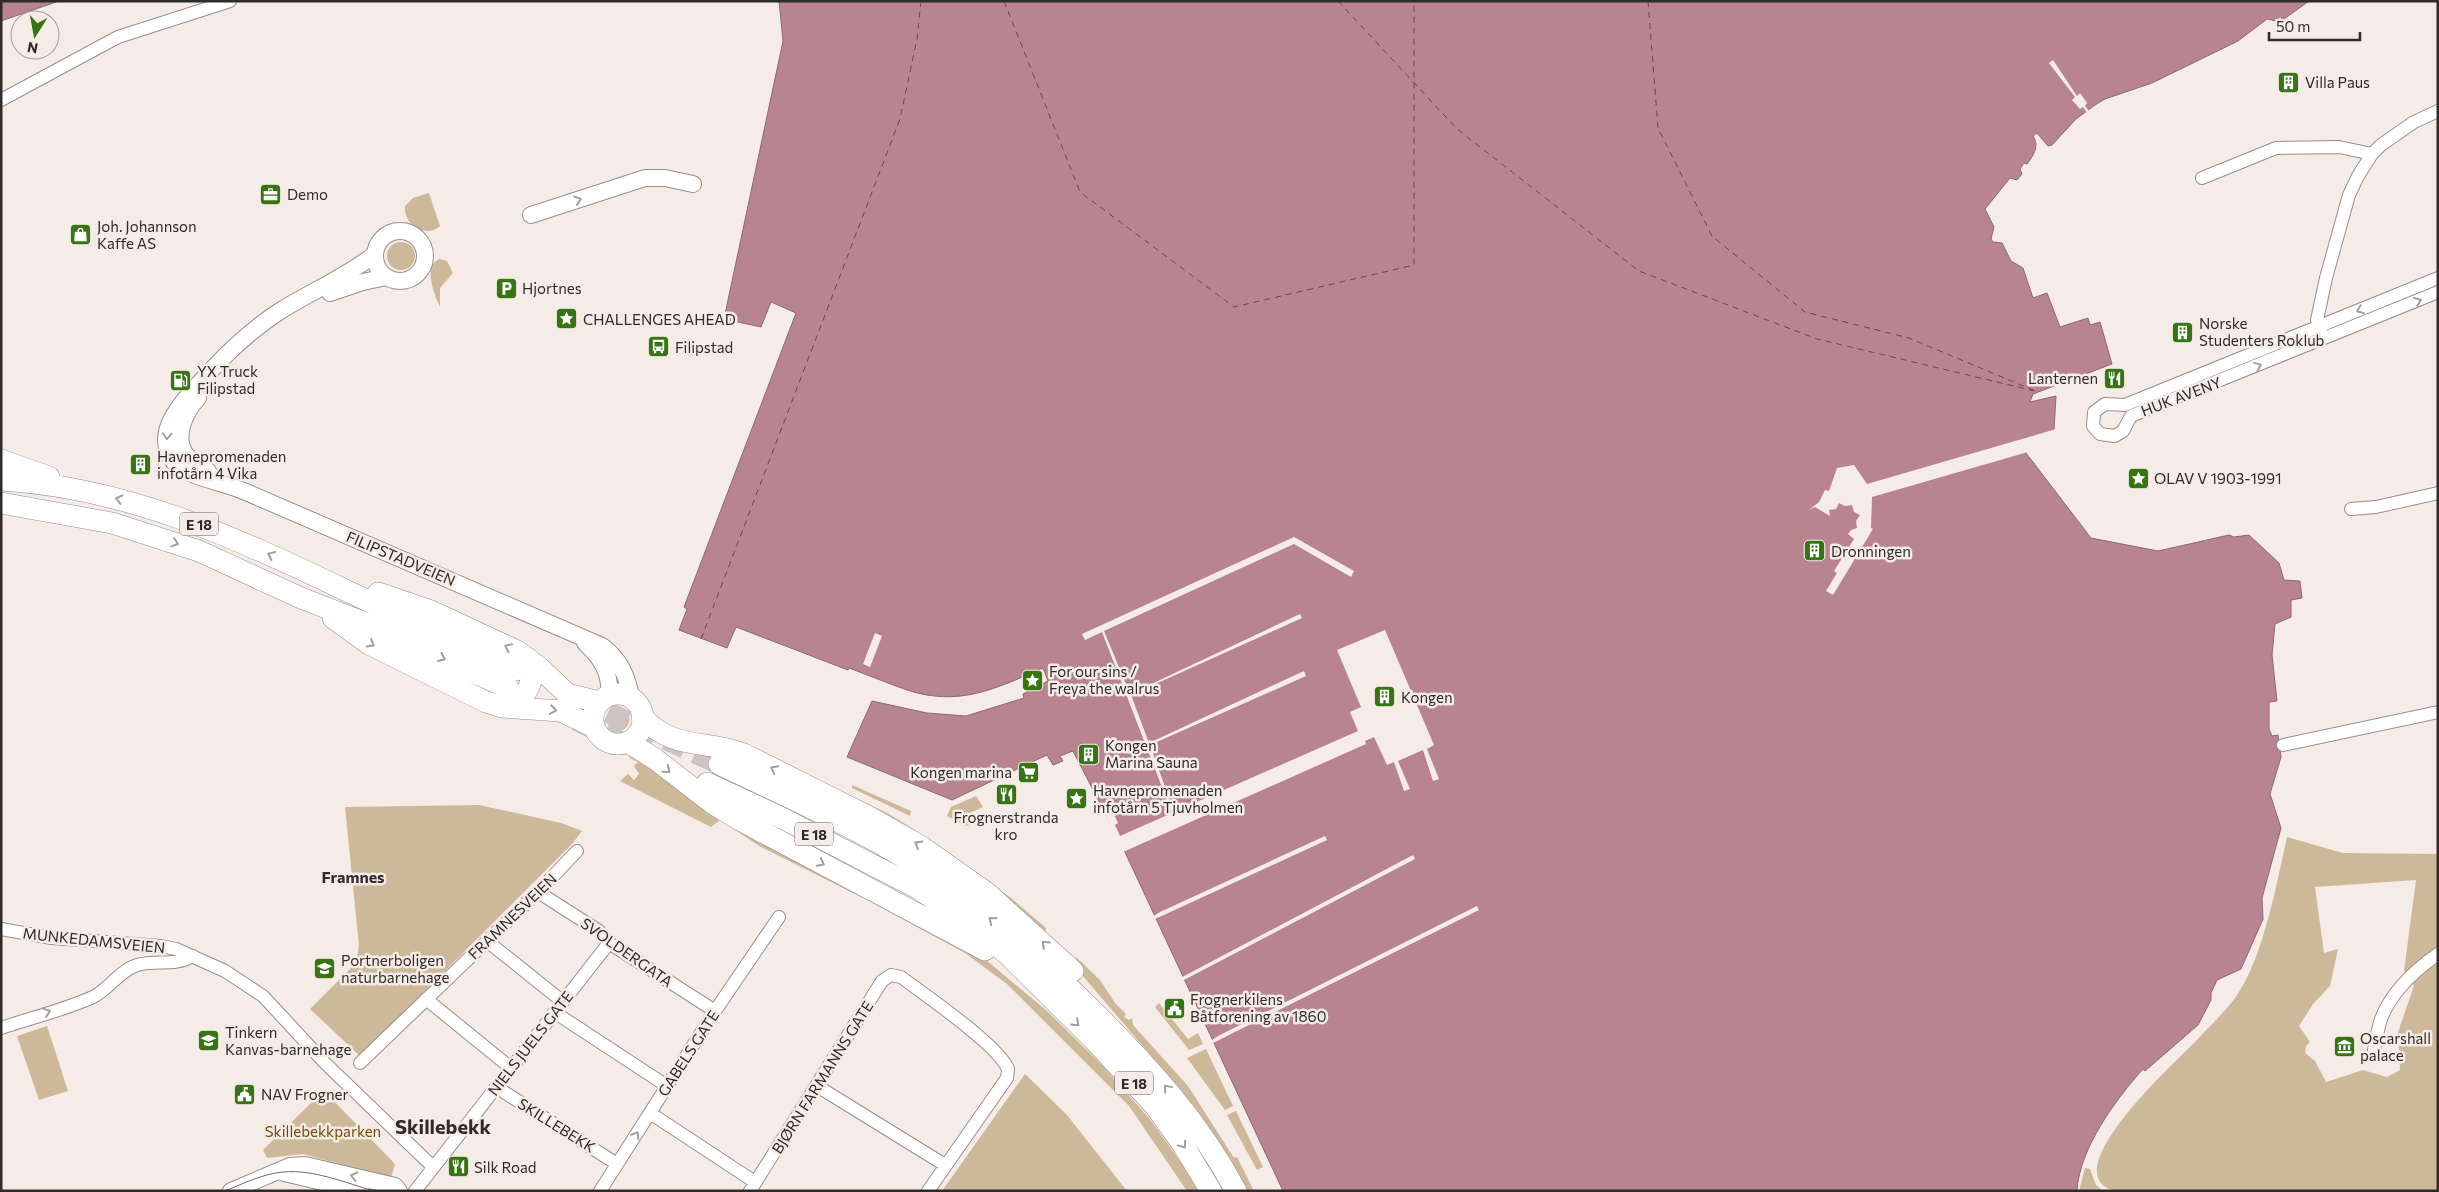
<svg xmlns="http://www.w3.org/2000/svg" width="2439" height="1192" viewBox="0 0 2439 1192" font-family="Commissioner,sans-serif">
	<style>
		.green { fill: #cdb999; fill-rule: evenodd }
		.water { fill: #b78490; stroke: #8e6971 }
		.pier { fill: #f5ebe7 }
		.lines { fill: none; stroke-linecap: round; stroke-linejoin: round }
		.ferry { stroke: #7d3b4e; stroke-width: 1; stroke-dasharray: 6 5; stroke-linecap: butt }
		.trunk-tunnel { stroke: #cdc5c1; stroke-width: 21; stroke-dasharray: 21 11; stroke-linecap: butt }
		.minor-casing { stroke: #988e8b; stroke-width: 14 }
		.tertiary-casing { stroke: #988e8b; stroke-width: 18 }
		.trunk-casing { stroke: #988e8b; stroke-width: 22 }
		.minor { stroke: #fff; stroke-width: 12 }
		.tertiary { stroke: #fff; stroke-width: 16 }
		.trunk { stroke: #fff; stroke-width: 21 }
		.tram { stroke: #706a68; stroke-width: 1 }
		.oneway { stroke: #a1a09f }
		.labels { text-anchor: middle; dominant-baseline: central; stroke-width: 5; stroke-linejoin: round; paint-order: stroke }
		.shield { fill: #f5ebe7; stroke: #6a6563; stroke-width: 1 }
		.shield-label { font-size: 14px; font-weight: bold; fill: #2f2b2a }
		.poi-label { font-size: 15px; fill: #2f2b2a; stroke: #f5ebe7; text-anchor: start }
		.street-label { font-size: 15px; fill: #2f2b2a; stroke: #f5ebe7 }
		.park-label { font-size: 15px; fill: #714f00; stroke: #f5ebe7 }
		.neighbourhood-label { font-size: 16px; font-weight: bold; fill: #2f2b2a; stroke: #f5ebe7 }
		.district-label { font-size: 20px; font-weight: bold; fill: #2f2b2a; stroke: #f5ebe7 }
	</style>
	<rect width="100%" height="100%" fill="#f5ebe7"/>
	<!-- green -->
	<path class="green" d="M429,193L440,226C426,239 403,225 405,206L413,198Z
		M387 256a14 14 0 1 1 28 0a14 14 0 1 1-28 0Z
		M439,259L447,261L453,273L440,288V307C434,294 428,278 432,264Z
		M607 720a11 11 0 1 1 22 0a11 11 0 1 1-22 0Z
		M641,759L720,820L711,827L620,781L628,774L634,780L639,774L634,766Z
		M827,784L889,814L915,830L1011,898L1046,928L1045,932L1074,960L1077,958L1100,980L1115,1003L1126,1014L1124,1017L1129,1020L1132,1018L1133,1025L1188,1086L1234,1158L1237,1157L1254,1191H1247L1223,1148L1194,1106L1071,962Z
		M852,785L911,811L910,816L852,788Z
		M976,796L983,807L964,816L969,825L966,826L947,816L951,807Z
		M479,805L561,823L582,831L572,844L360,1056L310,1009L356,963L359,946L345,807Z
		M735,830L793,857L986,960L1046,1010L1101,1064L1149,1118L1190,1175L1198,1191H1187L1129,1106L1007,984L965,953L867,900L761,847Z
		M2287,837L2343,853L2438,854V1191H2115C2051,1175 2176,1061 2194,1043C2208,1027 2228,1010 2239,992C2264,953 2277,882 2287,837ZM2416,880L2404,971L2414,986L2398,1032L2400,1070L2387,1077L2363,1070L2326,1082L2315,1061L2305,1053L2306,1046L2310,1042L2299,1026L2313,1004L2330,986L2338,949L2324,953L2315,887Z
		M1159,1003L1188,1039L1198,1033L1203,1044L1189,1050L1155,1007Z
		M47,1026L68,1091L39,1100L17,1036Z
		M1206,1049L1233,1106L1225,1110L1187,1058Z
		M1025,1074L1067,1115L1127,1191H942Z
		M326,1093L395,1164L391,1178L303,1154L267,1158L263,1150L313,1101Z
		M1236,1111L1263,1167L1257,1170L1227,1115Z
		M2085,1168L2090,1169L2096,1185L2103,1191H2079Z"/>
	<!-- water -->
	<path class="water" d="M1,1H59L1,21Z
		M779,1H2309L2280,22L2267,19L2238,41L2152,83L2105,99L2095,105L2076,119L2052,145L2048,146L2037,133L2033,136C2040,146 2033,156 2027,164L2024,163L2020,169L2022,174L2017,180L2010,178L1985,209L1994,227L1991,239L1993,242L2002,243L2011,261L2023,268L2033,298L2047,293L2060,327L2088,318L2090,325L2100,322L2112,364L2033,394L2030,402L2056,396L2054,430L2021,440L2026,453L2091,538L2158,551L2229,535L2234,537L2249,535L2279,563L2284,580L2300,581L2302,598L2291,600V617L2275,624L2272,655L2277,701L2269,702V729L2272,736L2278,735L2281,757L2270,794L2281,828L2262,898L2263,919L2241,969L2217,980L2211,993V1000L2198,1025L2145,1071L2143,1069C2116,1099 2079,1149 2077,1191H1283L1124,850L1073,751L1060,756L1063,761L1053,765L1047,755L952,800L847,757L872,701L927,713L966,716L1024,698L1023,694L1048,681L1043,668C995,689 959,707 907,690C887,683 868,675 849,668L848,670L736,627L727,648L679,630L687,609L684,607L796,313L771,302L761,327L724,319L783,41Z"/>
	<!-- pier -->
	<path class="pier" d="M2053,60L2077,96L2080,93L2087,103L2085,106L2089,111L2087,113L2083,107L2080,109L2072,100L2075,97L2049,63Z
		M2056,429L2055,432L2024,441L2028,452L1872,497L1871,528L1873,529L1833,595L1826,591L1837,573L1834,571L1854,539L1848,534L1851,530L1857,528L1856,521L1860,515L1854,512L1852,505L1845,506L1839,503L1836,509L1829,510L1830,516L1815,507L1809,510L1819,502L1825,490L1829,491L1837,468L1854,465L1867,484Z
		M1294,537L1354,571L1351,577L1294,544L1104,631L1130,694L1300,614L1302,618L1131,695L1149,743L1304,671L1306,676L1150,745L1174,812L1358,731L1350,712L1361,707L1337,650L1385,630L1434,745L1427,749L1439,779L1433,781L1423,750L1398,761L1410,789L1404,791L1394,762L1387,765L1374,737L1365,741L1366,744L1123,852L1101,806L1109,803L1118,823L1115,825L1120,836L1172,813L1102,632L1085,640L1082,634Z
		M875,633L882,636L870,667L863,664Z
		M1325,836L1327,840L1153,920L1152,917L1160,912Z
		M1413,855L1415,859L1182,981L1180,978L1188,974Z
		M1477,906L1479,910L1213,1043L1212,1040L1218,1036Z"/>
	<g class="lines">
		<!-- ferry -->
		<path class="ferry" d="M1004,1L1080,192L1234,307L1414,265V1
			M1338,1L1457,129L1639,271L1817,339L2039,392
			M1648,1L1658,128L1712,236L1805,312L1909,338L2033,390
			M701,639L900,119L917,39L921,1"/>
		<!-- trunk-tunnel -->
		<path class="trunk-tunnel" d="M579,699L719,764
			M576,720L643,753"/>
		<defs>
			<path id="minor" d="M1,100L118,37L230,1
				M2202,178L2276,148L2339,147L2372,154
				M2438,278L2125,405L2105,404L2094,412L2093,426L2100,434L2115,436L2123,431L2131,416L2438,292
				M2322,334L2317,320L2326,278L2349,195L2358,176L2372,154L2381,145L2414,122L2438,111
				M2351,509L2376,507L2438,493
				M2283,745L2438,712
				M538,892L599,931L609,943L715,1011
				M1,929L52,938L161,946L176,949L225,971L263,996L325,1063L433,1167
				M487,941L562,1001
				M426,999L511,1068
				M554,1012L667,1086
				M1,1028C31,1018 64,1010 93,997C109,989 119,971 137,965C157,959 173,967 193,956
				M2374,1050C2376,1040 2378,1028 2381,1019C2391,993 2415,970 2438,954
				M360,1063L538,892L577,851
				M817,1086L945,1165
				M496,1087L617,1164
				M650,1113L755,1182
				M415,1191L609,943
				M600,1191L715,1011L779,917
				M750,1191L882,981L891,975L901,977C925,995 998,1045 1008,1069L1007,1078L928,1191"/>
			<path id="tertiary" d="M531,215L645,178H665L693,184
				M375 256a25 25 0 1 1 50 0a25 25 0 1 1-50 0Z
				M375,254C346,277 312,291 280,311C246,333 220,360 193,390C176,409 155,435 173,461C185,477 227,483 246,492L602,646C620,659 628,677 631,698
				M330,293L363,282L386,277
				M198,398C185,412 173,437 186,455C191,462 200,467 208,471
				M585,643C601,658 611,672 609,696
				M284,1173L361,1191
				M231,1191L290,1166L305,1165L395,1186L399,1191"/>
			<path id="trunk" d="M1,460L49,477
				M1,480C125,487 235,537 345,590C402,617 459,644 516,670
				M1,503L112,523L199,551L301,598L368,624L508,688
				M378,593L431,611L517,651L540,668L567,694L599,702
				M333,618L369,644L486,702L502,707L561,711L594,727
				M593 719a25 25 0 1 1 50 0a25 25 0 1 1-50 0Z
				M512,707C528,693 537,680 529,659
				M642,717C674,751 704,739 744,754L869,817L922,847L987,893L1073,971
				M628,742L655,759L712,803L738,819L985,950
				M719,764C775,791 832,816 886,847C964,892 1032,950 1096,1014C1150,1068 1200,1123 1236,1191
				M707,783L784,819L919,889L963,919L1007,954L1095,1041L1155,1106L1183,1145L1211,1191"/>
		</defs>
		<!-- minor casing -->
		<use href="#minor" class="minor-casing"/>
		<!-- tertiary casing -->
		<use href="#tertiary" class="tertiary-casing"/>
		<!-- trunk casing -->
		<use href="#trunk" class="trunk-casing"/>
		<!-- minor -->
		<use href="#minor" class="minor"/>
		<!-- tertiary -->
		<use href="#tertiary" class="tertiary"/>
		<!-- trunk -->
		<use href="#trunk" class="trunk"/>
		<!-- tram -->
		<path class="tram" d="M225,1191C244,1183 263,1174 283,1172C313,1169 346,1183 374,1191"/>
	</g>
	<!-- one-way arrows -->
	<defs><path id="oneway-chevron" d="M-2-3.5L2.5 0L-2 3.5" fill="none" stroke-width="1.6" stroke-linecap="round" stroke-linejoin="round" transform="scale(1.25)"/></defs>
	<g class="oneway">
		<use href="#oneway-chevron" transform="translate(578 200) rotate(-18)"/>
		<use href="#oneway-chevron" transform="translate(2418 301) rotate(-22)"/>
		<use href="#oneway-chevron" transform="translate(2360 310) rotate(158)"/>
		<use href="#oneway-chevron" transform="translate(2258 366) rotate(-22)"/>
		<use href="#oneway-chevron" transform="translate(167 436) rotate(93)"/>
		<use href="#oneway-chevron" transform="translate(119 499) rotate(-166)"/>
		<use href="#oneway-chevron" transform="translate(175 543) rotate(19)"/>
		<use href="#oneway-chevron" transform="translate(271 555) rotate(-155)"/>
		<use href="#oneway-chevron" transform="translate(371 644) rotate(31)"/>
		<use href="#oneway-chevron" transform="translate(508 647) rotate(-154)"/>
		<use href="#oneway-chevron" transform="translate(442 658) rotate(25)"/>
		<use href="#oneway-chevron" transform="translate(553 710) rotate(10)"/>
		<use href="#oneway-chevron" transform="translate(774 769) rotate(-153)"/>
		<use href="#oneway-chevron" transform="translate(667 770) rotate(40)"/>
		<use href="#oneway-chevron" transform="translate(918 844) rotate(-150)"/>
		<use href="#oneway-chevron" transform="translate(821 863) rotate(28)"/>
		<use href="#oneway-chevron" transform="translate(992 920) rotate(-141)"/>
		<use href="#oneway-chevron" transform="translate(1045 944) rotate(-137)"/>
		<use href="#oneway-chevron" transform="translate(47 1012) rotate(-18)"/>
		<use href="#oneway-chevron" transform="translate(1076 1023) rotate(44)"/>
		<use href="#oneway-chevron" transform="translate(1167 1088) rotate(-130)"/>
		<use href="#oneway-chevron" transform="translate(636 1135) rotate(-57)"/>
		<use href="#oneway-chevron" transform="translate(1183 1145) rotate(56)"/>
		<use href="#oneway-chevron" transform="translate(354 1176) rotate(-166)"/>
	</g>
	<!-- icons -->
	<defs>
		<symbol id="building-square" viewBox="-11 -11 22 22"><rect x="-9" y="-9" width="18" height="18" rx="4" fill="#367612" stroke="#f5ebe7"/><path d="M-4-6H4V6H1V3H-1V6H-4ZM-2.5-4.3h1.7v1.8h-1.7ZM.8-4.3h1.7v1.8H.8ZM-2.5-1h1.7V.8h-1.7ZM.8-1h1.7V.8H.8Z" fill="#fff"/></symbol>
		<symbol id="office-square" viewBox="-11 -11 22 22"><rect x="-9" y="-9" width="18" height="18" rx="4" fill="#367612" stroke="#f5ebe7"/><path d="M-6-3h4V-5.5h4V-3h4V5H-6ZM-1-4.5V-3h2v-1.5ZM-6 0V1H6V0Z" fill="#fff"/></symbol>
		<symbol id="shop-square" viewBox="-11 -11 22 22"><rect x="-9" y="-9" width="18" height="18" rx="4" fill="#367612" stroke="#f5ebe7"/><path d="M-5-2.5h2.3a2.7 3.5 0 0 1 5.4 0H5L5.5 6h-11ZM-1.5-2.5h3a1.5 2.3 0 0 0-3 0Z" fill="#fff"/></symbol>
		<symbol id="parking-square" viewBox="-11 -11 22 22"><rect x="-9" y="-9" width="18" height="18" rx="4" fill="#367612" stroke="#f5ebe7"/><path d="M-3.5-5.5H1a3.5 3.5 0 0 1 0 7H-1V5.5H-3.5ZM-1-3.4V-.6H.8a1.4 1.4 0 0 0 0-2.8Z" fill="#fff"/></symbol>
		<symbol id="sight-square" viewBox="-11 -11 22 22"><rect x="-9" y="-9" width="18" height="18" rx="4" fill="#367612" stroke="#f5ebe7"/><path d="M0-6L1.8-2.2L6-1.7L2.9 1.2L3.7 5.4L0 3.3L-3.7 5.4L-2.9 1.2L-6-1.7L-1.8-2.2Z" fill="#fff"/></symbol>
		<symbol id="bus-square" viewBox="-11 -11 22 22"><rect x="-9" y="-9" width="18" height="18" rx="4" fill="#367612" stroke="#f5ebe7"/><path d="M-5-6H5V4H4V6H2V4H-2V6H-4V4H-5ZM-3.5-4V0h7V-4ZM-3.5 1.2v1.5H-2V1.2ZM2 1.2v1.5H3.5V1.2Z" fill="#fff"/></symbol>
		<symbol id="restaurant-square" viewBox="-11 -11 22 22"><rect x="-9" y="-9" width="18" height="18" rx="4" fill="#367612" stroke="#f5ebe7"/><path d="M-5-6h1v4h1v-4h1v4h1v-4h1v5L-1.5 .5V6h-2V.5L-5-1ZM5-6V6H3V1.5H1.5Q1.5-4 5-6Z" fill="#fff"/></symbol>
		<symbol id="fuel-square" viewBox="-11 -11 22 22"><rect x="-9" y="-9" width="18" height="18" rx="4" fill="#367612" stroke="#f5ebe7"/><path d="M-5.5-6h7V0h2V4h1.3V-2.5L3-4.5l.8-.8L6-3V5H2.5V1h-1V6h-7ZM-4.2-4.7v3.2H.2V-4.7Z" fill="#fff"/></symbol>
		<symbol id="supermarket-square" viewBox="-11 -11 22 22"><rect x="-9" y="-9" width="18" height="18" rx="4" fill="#367612" stroke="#f5ebe7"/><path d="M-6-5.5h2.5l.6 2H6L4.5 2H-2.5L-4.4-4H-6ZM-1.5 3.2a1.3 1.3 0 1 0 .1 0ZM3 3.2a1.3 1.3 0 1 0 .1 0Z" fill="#fff"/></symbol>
		<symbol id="school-square" viewBox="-11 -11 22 22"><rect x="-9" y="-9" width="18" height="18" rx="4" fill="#367612" stroke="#f5ebe7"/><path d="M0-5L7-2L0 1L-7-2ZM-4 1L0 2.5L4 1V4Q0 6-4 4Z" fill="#fff"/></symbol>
		<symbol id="civic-square" viewBox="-11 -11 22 22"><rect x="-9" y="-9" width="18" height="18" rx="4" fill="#367612" stroke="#f5ebe7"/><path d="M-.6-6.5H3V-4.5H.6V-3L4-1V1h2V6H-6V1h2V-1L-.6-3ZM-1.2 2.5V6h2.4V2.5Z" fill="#fff"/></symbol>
		<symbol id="museum-square" viewBox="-11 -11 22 22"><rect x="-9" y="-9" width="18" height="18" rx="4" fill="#367612" stroke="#f5ebe7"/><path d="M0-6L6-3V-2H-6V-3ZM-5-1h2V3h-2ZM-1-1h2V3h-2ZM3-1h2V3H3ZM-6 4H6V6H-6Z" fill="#fff"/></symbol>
	</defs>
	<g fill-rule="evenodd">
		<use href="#building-square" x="2276" y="70" width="25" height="25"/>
		<use href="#office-square" x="258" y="182" width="25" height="25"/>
		<use href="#shop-square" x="68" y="222" width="25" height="25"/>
		<use href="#parking-square" x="494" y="276" width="25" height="25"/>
		<use href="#sight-square" x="554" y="306" width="25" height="25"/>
		<use href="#building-square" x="2170" y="320" width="25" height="25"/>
		<use href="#bus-square" x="646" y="334" width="25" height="25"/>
		<use href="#restaurant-square" x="2102" y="366" width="25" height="25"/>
		<use href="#fuel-square" x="168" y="368" width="25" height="25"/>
		<use href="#building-square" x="128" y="452" width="25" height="25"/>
		<use href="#sight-square" x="2126" y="466" width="25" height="25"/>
		<use href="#building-square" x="1802" y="538" width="25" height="25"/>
		<use href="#sight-square" x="1020" y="668" width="25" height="25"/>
		<use href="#building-square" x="1372" y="684" width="25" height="25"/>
		<use href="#building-square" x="1076" y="742" width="25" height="25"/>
		<use href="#supermarket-square" x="1016" y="760" width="25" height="25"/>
		<use href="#restaurant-square" x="994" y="782" width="25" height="25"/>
		<use href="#sight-square" x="1064" y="786" width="25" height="25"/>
		<use href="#school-square" x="312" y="956" width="25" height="25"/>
		<use href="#civic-square" x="1162" y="996" width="25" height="25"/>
		<use href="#school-square" x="196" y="1028" width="25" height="25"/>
		<use href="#museum-square" x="2332" y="1034" width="25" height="25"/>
		<use href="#civic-square" x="232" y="1082" width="25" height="25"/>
		<use href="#restaurant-square" x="446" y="1154" width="25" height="25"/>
	</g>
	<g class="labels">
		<!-- shield labels -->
		<g class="shield">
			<rect x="180" y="512.5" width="38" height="23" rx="4"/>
			<rect x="795" y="822.5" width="38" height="23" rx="4"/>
			<rect x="1115" y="1071.5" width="38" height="23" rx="4"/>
		</g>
		<g class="shield-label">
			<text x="199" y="524">E 18</text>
			<text x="814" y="834">E 18</text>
			<text x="1134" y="1083">E 18</text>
		</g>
		<!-- poi labels -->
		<g class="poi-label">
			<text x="2305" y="82">Villa Paus</text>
			<text x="287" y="194">Demo</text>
			<text x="97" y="226">Joh. Johannson<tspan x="97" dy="17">Kaffe AS</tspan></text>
			<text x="522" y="288">Hjortnes</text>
			<text x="583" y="319">CHALLENGES AHEAD</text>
			<text x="2199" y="323">Norske<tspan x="2199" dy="17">Studenters Roklub</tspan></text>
			<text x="675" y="347">Filipstad</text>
			<text x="197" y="371">YX Truck<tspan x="197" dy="17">Filipstad</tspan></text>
			<text x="2098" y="378" text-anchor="end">Lanternen</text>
			<text x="157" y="456">Havnepromenaden<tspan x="157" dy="17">infotårn 4 Vika</tspan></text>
			<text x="2154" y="478">OLAV V 1903-1991</text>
			<text x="1831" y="551">Dronningen</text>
			<text x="1049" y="671">For our sins /<tspan x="1049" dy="17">Freya the walrus</tspan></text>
			<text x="1401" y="697">Kongen</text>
			<text x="1105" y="745">Kongen<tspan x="1105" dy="17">Marina Sauna</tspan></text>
			<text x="1012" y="772" text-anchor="end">Kongen marina</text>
			<text x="1093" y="790">Havnepromenaden<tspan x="1093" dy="17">infotårn 5 Tjuvholmen</tspan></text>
			<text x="1006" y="817" text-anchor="middle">Frognerstranda<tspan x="1006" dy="17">kro</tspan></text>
			<text x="341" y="960">Portnerboligen<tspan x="341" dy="17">naturbarnehage</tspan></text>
			<text x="1190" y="999">Frognerkilens<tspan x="1190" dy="17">Båtforening av 1860</tspan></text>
			<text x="225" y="1032">Tinkern<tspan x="225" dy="17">Kanvas-barnehage</tspan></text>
			<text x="2360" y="1038">Oscarshall<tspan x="2360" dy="17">palace</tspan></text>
			<text x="261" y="1094">NAV Frogner</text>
			<text x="474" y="1167">Silk Road</text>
		</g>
		<!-- street labels -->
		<g class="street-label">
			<text transform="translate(2181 396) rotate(-21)">HUK AVENY</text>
			<text transform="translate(401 558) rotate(23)">FILIPSTADVEIEN</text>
			<text transform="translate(512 916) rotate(-44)">FRAMNESVEIEN</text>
			<text transform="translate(94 940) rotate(6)">MUNKEDAMSVEIEN</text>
			<text transform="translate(627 952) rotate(35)">SVOLDERGATA</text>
			<text transform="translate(530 1043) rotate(-52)">NIELS JUELS GATE</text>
			<text transform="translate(688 1053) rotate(-57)">GABELS GATE</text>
			<text transform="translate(822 1077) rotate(-58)">BJØRN FARMANNS GATE</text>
			<text transform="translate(557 1125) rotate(32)">SKILLEBEKK</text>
		</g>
		<!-- park labels -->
		<g class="park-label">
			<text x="323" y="1131">Skillebekkparken</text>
		</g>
		<!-- neighbourhood labels -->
		<g class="neighbourhood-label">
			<text x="353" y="876">Framnes</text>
		</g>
		<!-- district labels -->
		<g class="district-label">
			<text x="443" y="1126">Skillebekk</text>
		</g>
	</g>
	<!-- border -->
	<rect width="2439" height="1192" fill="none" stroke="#2f2b2a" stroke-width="5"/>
	<!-- north arrow -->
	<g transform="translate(35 35) rotate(191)"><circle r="24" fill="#f5ebe7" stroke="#a69e9b"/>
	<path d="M0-4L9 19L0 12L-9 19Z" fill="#367612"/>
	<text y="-8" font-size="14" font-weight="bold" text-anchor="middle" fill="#2f2b2a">N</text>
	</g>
	<!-- scale -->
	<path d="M2269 32v8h91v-8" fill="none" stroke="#2f2b2a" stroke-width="2.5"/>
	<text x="2276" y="32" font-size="15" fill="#2f2b2a" stroke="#f5ebe7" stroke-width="4" paint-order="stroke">50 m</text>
</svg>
